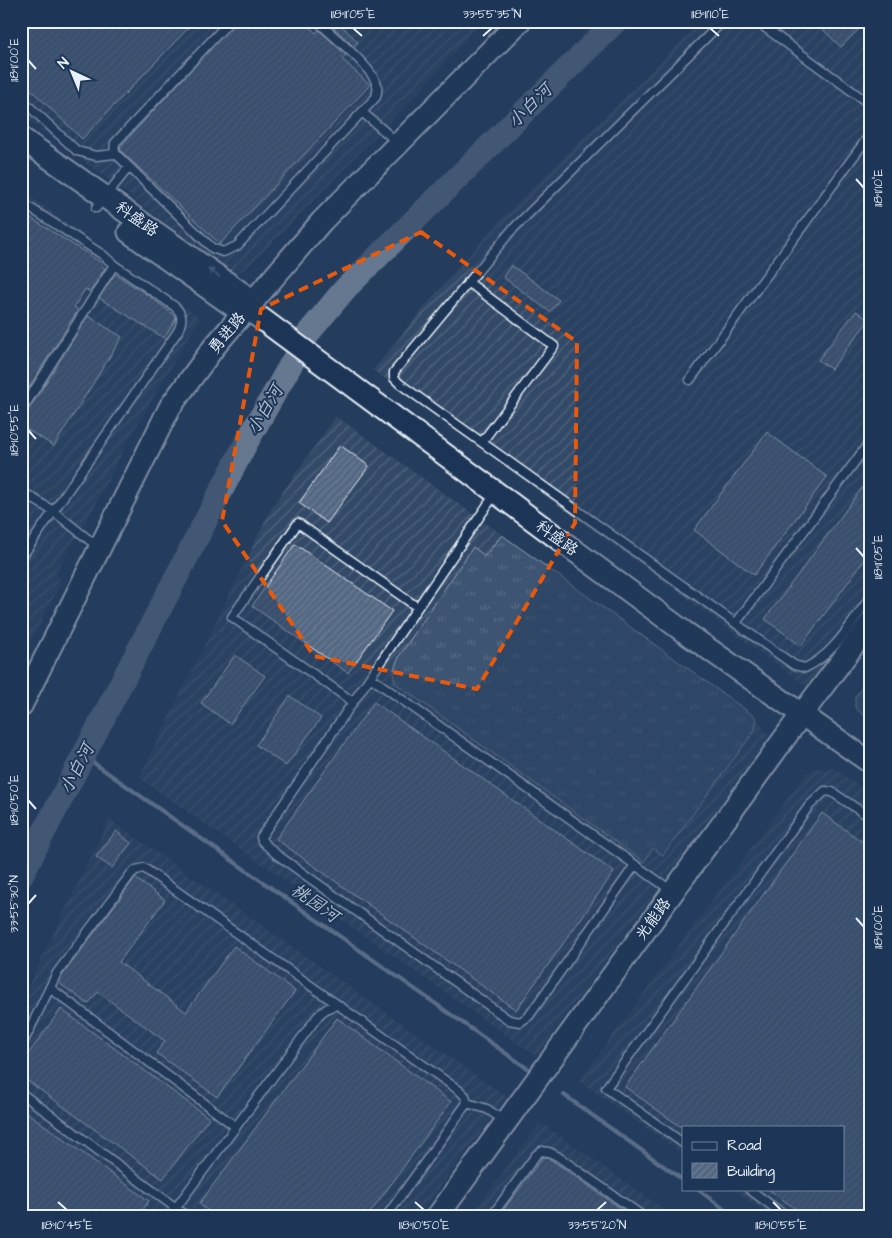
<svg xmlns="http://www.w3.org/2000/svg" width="892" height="1238" viewBox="0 0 892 1238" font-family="'Architects Daughter','LXGW WenKai TC',sans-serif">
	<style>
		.industrial { fill: url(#industrial-furrows) }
		.grass { fill: url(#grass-tufts); stroke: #93a2b5 }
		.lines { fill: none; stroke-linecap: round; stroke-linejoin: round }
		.stream { stroke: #99a8ba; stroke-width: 4 }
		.river { stroke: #657890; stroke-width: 24 }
		.building { fill: url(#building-hatch); stroke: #e8f1f8 }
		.lane-casing { stroke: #e8f1f8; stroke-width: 11 }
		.secondary-casing { stroke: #e8f1f8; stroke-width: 25 }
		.lane { stroke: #1d3557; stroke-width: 8 }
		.secondary { stroke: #1d3557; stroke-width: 21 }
		.oneway { fill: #64778f }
		.marked { fill: none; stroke: #e8590c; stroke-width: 4; stroke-dasharray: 10 6; stroke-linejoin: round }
		.ticks { fill: none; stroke: #e8f1f8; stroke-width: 2 }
		.labels { text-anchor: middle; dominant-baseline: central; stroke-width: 4; stroke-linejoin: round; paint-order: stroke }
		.street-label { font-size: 16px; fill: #e8f1f8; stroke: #1d3557 }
		.water-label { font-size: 18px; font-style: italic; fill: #b4c1ce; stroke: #1d3557 }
		.neatline { fill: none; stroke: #e8f1f8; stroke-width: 2 }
		.ticks-label { font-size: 12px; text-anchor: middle; fill: #e8f1f8 }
	</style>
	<defs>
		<pattern id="industrial-furrows" width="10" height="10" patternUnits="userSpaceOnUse" patternTransform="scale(1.25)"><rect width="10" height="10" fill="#334a68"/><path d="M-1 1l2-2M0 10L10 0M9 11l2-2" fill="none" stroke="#51657e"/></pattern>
		<pattern id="grass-tufts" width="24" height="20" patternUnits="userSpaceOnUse" patternTransform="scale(1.25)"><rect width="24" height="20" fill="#3e5472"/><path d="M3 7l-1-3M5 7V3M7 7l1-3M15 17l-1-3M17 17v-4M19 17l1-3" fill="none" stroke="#5a6d87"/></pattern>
		<pattern id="building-hatch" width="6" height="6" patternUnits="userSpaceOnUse" patternTransform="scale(1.25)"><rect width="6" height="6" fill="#536782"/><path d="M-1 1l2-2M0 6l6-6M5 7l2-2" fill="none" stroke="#6c7d94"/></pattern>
	</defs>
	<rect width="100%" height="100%" fill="#253d5d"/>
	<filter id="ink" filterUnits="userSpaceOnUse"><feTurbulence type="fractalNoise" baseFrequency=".02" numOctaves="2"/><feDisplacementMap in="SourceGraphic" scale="10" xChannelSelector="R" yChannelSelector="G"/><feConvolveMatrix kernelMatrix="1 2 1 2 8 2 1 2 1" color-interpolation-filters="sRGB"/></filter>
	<g filter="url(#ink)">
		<!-- industrial -->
		<path class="industrial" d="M21,21H482L423,88L256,259L243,270L235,273L225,268L21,114Z
			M702,21H871V604L809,688L373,370L432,298L503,217Z
			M21,190L200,318L128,441L96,504L56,572L61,583L21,661Z
			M336,416L757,718L769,737L536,1056L139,778L272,507Z
			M818,768L835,769L871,794V1217H772L733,1189H843V1127H683V1154L579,1081L807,772Z
			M109,819L507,1097L418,1217H21V1001Z
			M540,1122L675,1217H470Z"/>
		<!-- grass -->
		<path class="grass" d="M502,535L757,718L755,730L663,855L653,848L644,862L395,683C392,672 395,665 400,655L473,547L485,556Z
			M871,675V721L855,708V697Z"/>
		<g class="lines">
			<!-- stream -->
			<path class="stream" d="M84,756L531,1071
				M564,1095L683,1180
				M697,1189L735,1217"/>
			<!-- river -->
			<path class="river" d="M21,876L246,443L310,331L345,289L616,21"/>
		</g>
		<!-- building -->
		<path class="building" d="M21,21H195L82,139L21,80Z
			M236,21H303L316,33L319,30L346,55L342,59L370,85L220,244L121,151L120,147Z
			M327,21H337L358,42L354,47Z
			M814,21H867L841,47Z
			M21,212L102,263L101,265L105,268L90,292L85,289L74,307L78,310L21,400Z
			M511,265L559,300L550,312L503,277Z
			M115,274L149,296L174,315L176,319L164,338L99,298Z
			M856,311L869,320L831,369L818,360Z
			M88,316L122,337L54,446L21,426V417L26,414Z
			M767,432L827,477L754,575L694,530Z
			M340,445L369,466L327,523L299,503Z
			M871,476V551L801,646L765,619Z
			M295,544L392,611L348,673L252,606Z
			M235,655L265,676L230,724L201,703Z
			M290,696L321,718L286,766L256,745Z
			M374,702L614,872L516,1010L276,839Z
			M822,813L871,848V1217H807L768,1189H843V1127H681L625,1087Z
			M116,831L131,843L112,868L96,857Z
			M135,878L165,900L119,962L186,1012L234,946L295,991L217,1097L156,1053L165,1041L98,992L88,1004L59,983L62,976Z
			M61,1009L209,1118L163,1179L21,1076V1064Z
			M337,1018L451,1102L367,1217H216L199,1204Z
			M21,1108L149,1201L138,1217H21Z
			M543,1157H547L633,1217H498Z"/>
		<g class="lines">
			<defs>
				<path id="lane" d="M230,21L115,143C114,149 114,153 119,157L212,248L223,252L237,246L376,97C377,93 378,89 377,85C372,67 332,35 317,21
					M723,21L511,231L394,372V378L400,384L794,665L805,668C835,654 852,622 871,596
					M756,21L871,105
					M21,99L77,151L96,156L115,154
					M362,112L397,142
					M21,202L103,255L114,265L174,306C183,314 183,320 178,331L21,558
					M96,208L129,167
					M468,282L554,346L482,442
					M690,380L871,133
					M21,411L114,265
					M21,491L53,511L98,547
					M495,494L261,837L262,841L276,854L509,1020L520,1022L529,1016L635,865
					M736,623L871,440
					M370,677L672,891
					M353,702L232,617L298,523L417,607
					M50,988L236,1127
					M21,1047L57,973L131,874L136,870L144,868L338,1005
					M21,1093L188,1217
					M467,1103L487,1109L505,1121
					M683,1143L606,1088L809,806L825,791L832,792L871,818
					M749,1189L787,1217
					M169,1217L318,1016C324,1010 329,1006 338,1005L460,1091L465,1096L467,1103L386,1217
					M491,1217L536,1155L541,1151L549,1152L557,1156L644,1217"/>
				<path id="secondary" d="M21,138L253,301
					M129,232L243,313
					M247,308L683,631L871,763
					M21,706L170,407L214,347L322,221L520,21
					M437,1217L802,714L871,622"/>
			</defs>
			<!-- lane casing -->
			<use href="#lane" class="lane-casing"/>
			<!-- secondary casing -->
			<use href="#secondary" class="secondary-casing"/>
			<!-- lane -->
			<use href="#lane" class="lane"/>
			<!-- secondary -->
			<use href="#secondary" class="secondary"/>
		</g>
		<!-- one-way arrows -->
		<defs><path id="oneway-solid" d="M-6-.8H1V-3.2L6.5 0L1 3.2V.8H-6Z" transform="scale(1.25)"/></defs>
		<use class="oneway" href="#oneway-solid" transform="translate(214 273) rotate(-145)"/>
	</g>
	<!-- marked area -->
	<path d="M0 0H892V1238H0ZM421,232L577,342L575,523L477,689L314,656L222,521L261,309Z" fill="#253d5d" fill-opacity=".55" fill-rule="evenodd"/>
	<path class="marked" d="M421,232L577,342L575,523L477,689L314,656L222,521L261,309Z"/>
	<!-- ticks -->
	<path class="ticks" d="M353,28L362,36M710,28L719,36M483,36L492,28M28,60L36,69M856,179L864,188M28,430L36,439M856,548L864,557M28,800L36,809M28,904L36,895M856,918L864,927M58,1202L67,1210M415,1202L424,1210M773,1202L781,1210M597,1210L606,1202"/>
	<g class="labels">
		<!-- street labels -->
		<g class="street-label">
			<text transform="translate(137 219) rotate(35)">科盛路</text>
			<text transform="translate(227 333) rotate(-51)">勇进路</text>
			<text transform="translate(557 538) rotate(36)">科盛路</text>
			<text transform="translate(653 919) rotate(-54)">光能路</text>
		</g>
		<!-- water labels -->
		<g class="water-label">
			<text transform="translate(530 106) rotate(-45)">小白河</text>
			<text transform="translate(265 410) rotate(-60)">小白河</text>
			<text transform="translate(77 769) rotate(-63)">小白河</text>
			<text transform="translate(315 903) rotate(35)">桃园河</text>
		</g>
	</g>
	<!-- margin -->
	<rect width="892" height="1238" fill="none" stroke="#1d3557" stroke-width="55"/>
	<!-- legend -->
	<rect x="682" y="1126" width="162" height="65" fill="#1d3557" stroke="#6e8097"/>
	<rect x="692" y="1142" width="25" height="8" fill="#1d3557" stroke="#6e8097"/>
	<text x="727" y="1150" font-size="15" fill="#e8f1f8">Road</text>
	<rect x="692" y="1163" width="25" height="15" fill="url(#building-hatch)" stroke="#6e8097"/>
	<text x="727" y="1176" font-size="15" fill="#e8f1f8">Building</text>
	<!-- north arrow -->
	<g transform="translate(72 72) rotate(316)" stroke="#1d3557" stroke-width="4" paint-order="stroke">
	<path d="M0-4L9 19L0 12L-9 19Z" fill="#e8f1f8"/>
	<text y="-8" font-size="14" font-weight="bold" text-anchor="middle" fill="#e8f1f8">N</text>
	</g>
	<rect x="28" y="28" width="836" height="1182" class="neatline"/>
	<g class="ticks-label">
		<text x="353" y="18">118°11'05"E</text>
		<text x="492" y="18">33°55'35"N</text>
		<text x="710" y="18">118°11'10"E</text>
		<text transform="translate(14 60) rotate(-90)" y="4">118°11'00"E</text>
		<text transform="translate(878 188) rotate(-90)" y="4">118°11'10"E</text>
		<text transform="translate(14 430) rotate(-90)" y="4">118°10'55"E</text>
		<text transform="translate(878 557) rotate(-90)" y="4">118°11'05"E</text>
		<text transform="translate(14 800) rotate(-90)" y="4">118°10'50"E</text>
		<text transform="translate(14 904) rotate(-90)" y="4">33°55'30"N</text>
		<text transform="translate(878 927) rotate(-90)" y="4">118°11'00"E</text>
		<text x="67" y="1229">118°10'45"E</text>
		<text x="424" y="1229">118°10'50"E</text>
		<text x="597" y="1229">33°55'20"N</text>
		<text x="781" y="1229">118°10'55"E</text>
	</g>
</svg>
